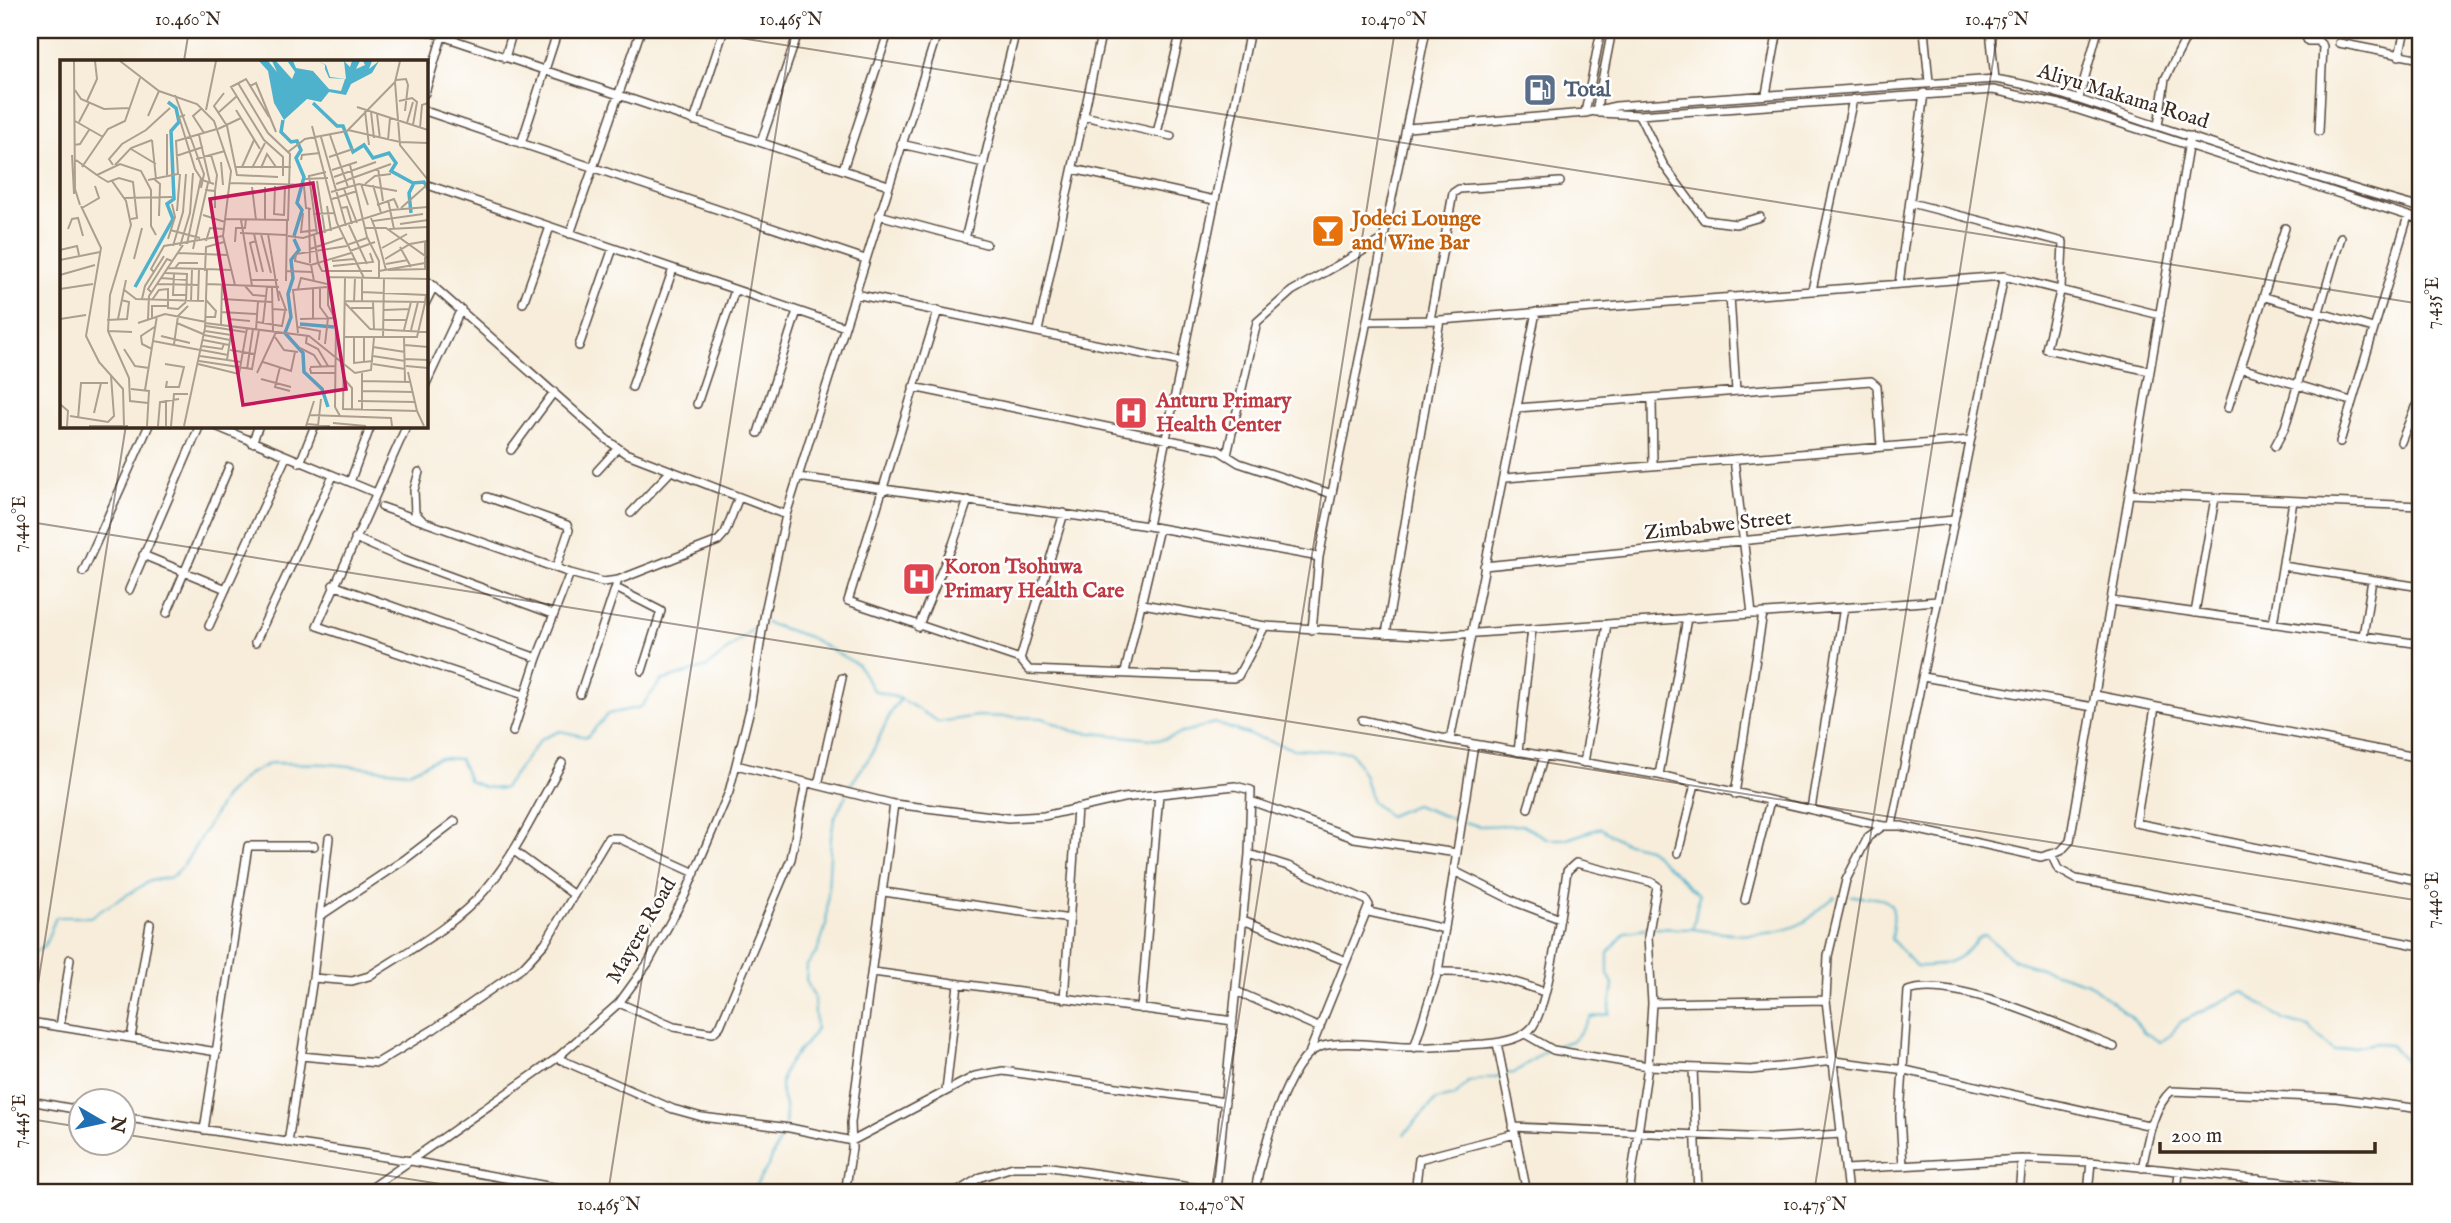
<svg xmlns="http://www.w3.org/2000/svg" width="2451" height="1223" viewBox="0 0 2451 1223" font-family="'IM FELL English',serif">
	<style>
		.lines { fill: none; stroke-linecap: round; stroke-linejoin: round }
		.stream { stroke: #4eb2cd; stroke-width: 2 }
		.minor-casing { stroke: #57473a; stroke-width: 10 }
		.minor { stroke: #fff; stroke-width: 7 }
		.ticks { fill: none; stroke: #3b2a1e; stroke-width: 2; stroke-opacity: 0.45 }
		.labels { text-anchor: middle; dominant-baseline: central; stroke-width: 5; stroke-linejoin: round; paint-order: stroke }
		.service-label { font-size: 21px; font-weight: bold; fill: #4e5e75; stroke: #fff; text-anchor: start }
		.street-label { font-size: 21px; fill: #3b2a1e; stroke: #fff }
		.food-label { font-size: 21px; font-weight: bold; fill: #c56008; stroke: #fff; text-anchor: start }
		.health-label { font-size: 21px; font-weight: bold; fill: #be3a42; stroke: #fff; text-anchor: start }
		.inset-river { fill: none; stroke: #4eb2cd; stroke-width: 3.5 }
		.inset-road { fill: none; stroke: #ac9f8f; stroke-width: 2 }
		.view { fill: #c2185b; fill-opacity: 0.15; stroke: #c2185b; stroke-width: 3.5 }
		.inset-edge { fill: none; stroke: #3b2a1e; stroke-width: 3.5 }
		.neatline { fill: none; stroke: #3b2a1e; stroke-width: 2.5 }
		.ticks-label { font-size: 18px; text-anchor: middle; fill: #3b2a1e }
	</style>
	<rect width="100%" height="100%" fill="#fff"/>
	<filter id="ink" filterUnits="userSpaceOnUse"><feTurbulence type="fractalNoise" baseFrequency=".0143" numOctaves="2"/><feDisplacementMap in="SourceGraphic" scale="14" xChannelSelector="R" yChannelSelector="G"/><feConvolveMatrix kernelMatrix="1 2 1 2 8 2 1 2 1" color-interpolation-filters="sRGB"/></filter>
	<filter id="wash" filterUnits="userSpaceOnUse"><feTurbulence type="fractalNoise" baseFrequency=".00686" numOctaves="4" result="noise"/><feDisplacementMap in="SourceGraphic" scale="28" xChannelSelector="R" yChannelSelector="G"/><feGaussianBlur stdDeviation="1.57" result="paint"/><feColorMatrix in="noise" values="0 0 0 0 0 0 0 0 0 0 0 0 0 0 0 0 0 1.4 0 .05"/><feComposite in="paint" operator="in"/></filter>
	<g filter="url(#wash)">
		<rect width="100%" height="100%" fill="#f7edda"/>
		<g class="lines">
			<!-- stream -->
			<path class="stream" d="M766,623L809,637L858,665L873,690L901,699L939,722L977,716L1043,718L1072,731L1160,740L1214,723L1293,749L1351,752L1364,774L1372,802L1389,816L1415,805L1458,821
				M847,790L871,755L893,708L901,699
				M1464,822L1479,826L1522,825L1548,839H1567L1600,828L1623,842L1648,848L1699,895L1693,929C1729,935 1773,940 1806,921C1816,914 1824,904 1835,897
				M1852,896C1891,899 1898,897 1891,939L1916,966C1934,967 1955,964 1969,949C1975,943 1976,938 1985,935L2014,960L2088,983L2131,1017L2144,1032L2160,1042L2171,1035L2179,1023L2243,991L2283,1020L2308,1027L2334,1051L2375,1043L2390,1044L2421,1077
				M1652,928L1692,929
				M30,954L44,947L56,917H90L150,881L172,877L184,865L225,797L247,775L271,763L329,764L409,772L438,758L460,759L469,781L484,787L503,789L541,739L560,731L587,737L608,714L641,707L661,681L707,667L761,622
				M1553,1047L1574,1040L1591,1017L1609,1014L1613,984L1608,974V953L1626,932L1646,929
				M1505,1074L1514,1073L1548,1049
				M785,1124C788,1103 781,1100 781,1086C781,1062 806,1048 816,1029L814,997L806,980L807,965L817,952L826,926L831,837L834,819L846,795
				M1404,1134L1436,1100L1455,1096L1468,1082L1500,1076
				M751,1193L768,1166L784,1130"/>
		</g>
	</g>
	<g filter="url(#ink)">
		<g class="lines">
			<defs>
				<path id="minor" d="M424,30L888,185
					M1924,30L1929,82
					M1990,30L1995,79
					M2302,30L2308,41H2318L2323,46L2319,131
					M2339,43L2421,59
					M2399,56L2405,30
					M505,58L513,30
					M425,93L444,30
					M1766,94L1778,30
					M2079,98L2098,30
					M425,111L865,259
					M1596,112L1612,30
					M1585,113L1601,30
					M1600,113L1639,115L1993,90L2060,104L2421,220
					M1639,115L1663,164L1704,220L1736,224L1760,217
					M1084,116L1171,136
					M694,121L724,30
					M2158,126L2165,79L2190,30
					M1408,128L1585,113L1616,106L1995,79C2053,88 2104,109 2160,127C2246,155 2333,184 2421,208
					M1157,133L1181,30
					M761,142L799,30
					M521,144L558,30
					M901,144L984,163
					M843,169L889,30
					M1073,169L1214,200
					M425,184L845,327
					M1911,203L2063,242L2061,288L2046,349L2150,371
					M879,215L986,244
					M570,234L641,30
					M965,239L1016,30
					M425,279L606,439L625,453L786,515
					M1899,284L1924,93
					M1812,290L1853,99
					M855,294L1181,362
					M1730,296L1736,391
					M2265,297L2373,328
					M523,303L550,227
					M425,304L434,286
					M938,310L848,601L1020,659
					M1430,320L1453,193L1459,189L1560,182
					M1367,321L1440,320L2004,276L2160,315
					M1038,331L1102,30
					M579,346L613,248
					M2241,368L2351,401
					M425,386L461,309
					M632,387L673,269
					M913,387L1218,450L1239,463L1332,494
					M1652,400L1653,465
					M697,404L735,290
					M1517,408L1871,381L1877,386L1881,446
					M2228,408L2285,228
					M213,425L376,493
					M407,425L317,626L524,695
					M758,433L797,311
					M2340,442L2408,216
					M2401,442L2415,407L2421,400
					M252,443L259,425
					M2275,446L2285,427L2341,237
					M511,450L554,392
					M1227,455L1257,322L1292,291L1384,239
					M1734,459L1752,614
					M300,463L315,425
					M597,471L618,448
					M419,472L414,490L415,513L422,520
					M798,477L1148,526L1319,557
					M1505,478L1970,440
					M350,482L371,425
					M2129,494L2421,506
					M487,497L567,525L569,530L556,568
					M382,507L570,573
					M631,513L670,472
					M1064,513L1020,659L1029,670L1233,678L1238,676L1265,626
					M1148,526L1250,30
					M355,538L403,559L553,614
					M143,555L226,589
					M1484,566L1954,520
					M2283,566L2421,587
					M83,572L149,425
					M333,585L537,658
					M616,588L661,611L642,671
					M129,590L200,425
					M2111,601L2421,644
					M1143,604L1265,626L1433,636L1938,601
					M167,613L229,467
					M2195,613L2215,498
					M2273,624L2293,501
					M209,626L286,457
					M918,627L953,544L968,500
					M1312,630L1319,557L1426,30
					M1386,634L1440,320
					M2363,636L2372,580
					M255,643L333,476
					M1125,672L1159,528
					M1923,677L2093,707
					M580,694L618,580
					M2095,695L2421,758
					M2155,707L2136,823L2421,881
					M1362,720L1450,740L1659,775L1883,826H1901L2041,857L2061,851L2070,841L2190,136
					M513,732L537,658L570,573L603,582L618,580L718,541L725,533L739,497
					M1450,740L1536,312
					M1518,752L1532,629
					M1584,763L1607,624
					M736,765L894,804L1008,818L1044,816L1123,798L1235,786L1251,790L1249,854L1216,1191
					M1659,775L1687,618
					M818,785L842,678
					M1735,794L1763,613
					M1251,801L1354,838L1457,853
					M1528,808L1544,756
					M1811,809L1844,607
					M1892,825L2004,276
					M514,851L574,895
					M1678,853L1695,784
					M1249,854L1288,866L1366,900L1369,905L1310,1051
					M2052,856L2058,869L2076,879L2421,946
					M1454,871L1518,903L1560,919
					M884,892L1070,919
					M1745,900L1770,801
					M1369,912L1445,929
					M320,916L404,860L455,821
					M1243,920L1346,961
					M873,972L1233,1021
					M1438,972C1477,971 1507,978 1544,992
					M313,978L352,981L369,976C408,951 456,925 486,889C518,851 538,805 562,763
					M1236,991L1320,1028
					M1064,999L1077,808
					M619,1003L674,1027L713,1033L720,1026L791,859L806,782
					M1652,1003L1826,1000
					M1141,1009L1159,794
					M30,1022L217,1052
					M60,1027L70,959
					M1525,1034L1553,1050L1648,1066L1751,1070L1834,1061L1905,1070L2152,1126
					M131,1038L150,924
					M1497,1043L1527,1193
					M1414,1048L1438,972L1474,744
					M301,1056L377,1063L434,1029L522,968L545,943L608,838H618L695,873
					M557,1058L673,1109L702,1117L790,1128L852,1141L975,1076L1003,1071L1225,1102
					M1693,1068L1698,1193
					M946,1091L958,984
					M30,1101L80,1110
					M122,1117L411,1161L586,1193
					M1513,1127L1769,1138L1842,1134
					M204,1130L248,846H314
					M288,1143L313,978L329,838
					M1903,1166L1900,1116L1908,991C1956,975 2066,1028 2114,1047
					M2142,1168C2148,1142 2151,1110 2171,1091L2336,1098L2421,1109
					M1846,1169L2022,1159L2091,1162L2386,1193
					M364,1193L557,1058L619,1003L648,963L685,895L729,792L750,709L765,612L786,515L938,30
					M845,1193L852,1148L851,1123L894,804
					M955,1193L981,1177L1013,1167H1051L1231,1193
					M1255,1193C1259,1160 1287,1058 1320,1047C1340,1039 1387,1047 1410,1047C1434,1048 1460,1045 1484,1044C1499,1043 1523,1040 1533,1026C1549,1002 1562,904 1567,871L1576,863L1651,882L1657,886L1648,937L1652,1003L1648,1066L1629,1193
					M1415,1193L1419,1159L1515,1134
					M1848,1193L1826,1000L1828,956L1846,880L1868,837L1883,826
					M2019,1193L2022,1159
					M2088,1193L2091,1162
					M2177,1193L2179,1171
					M2257,1193L2258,1179"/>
			</defs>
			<!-- minor casing -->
			<use href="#minor" class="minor-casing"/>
			<!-- minor -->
			<use href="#minor" class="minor"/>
		</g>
	</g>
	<!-- ticks -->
	<path class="ticks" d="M690,30L2421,304M184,61L189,30M30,522L2421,901M30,1035L126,425M30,1119L80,1127M122,1134L498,1193M608,1193L792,30M1211,1193L1395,30M1814,1193L1998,30M2417,1193L2421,1167"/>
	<!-- icons -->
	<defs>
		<symbol id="fuel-square" viewBox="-11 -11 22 22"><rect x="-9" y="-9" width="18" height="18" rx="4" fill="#5c6f8a" stroke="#fff"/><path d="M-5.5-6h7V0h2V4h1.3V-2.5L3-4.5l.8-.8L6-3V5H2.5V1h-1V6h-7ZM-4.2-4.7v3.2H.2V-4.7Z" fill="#fff"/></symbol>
		<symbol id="bar-square" viewBox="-11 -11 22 22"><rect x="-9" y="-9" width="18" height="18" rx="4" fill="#e8710a" stroke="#fff"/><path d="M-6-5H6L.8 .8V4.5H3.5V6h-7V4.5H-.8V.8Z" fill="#fff"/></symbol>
		<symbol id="hospital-square" viewBox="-11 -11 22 22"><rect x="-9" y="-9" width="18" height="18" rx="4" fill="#e0444e" stroke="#fff"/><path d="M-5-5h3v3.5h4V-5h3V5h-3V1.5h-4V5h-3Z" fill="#fff"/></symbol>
	</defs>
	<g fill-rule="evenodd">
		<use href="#fuel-square" x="1521" y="71" width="38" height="38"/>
		<use href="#bar-square" x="1309" y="212" width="38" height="38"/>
		<use href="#hospital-square" x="1112" y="394" width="38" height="38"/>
		<use href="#hospital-square" x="900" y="560" width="38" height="38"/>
	</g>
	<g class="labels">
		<!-- service labels -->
		<g class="service-label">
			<text x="1564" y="90">Total</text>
		</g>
		<!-- street labels -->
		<g class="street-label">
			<text transform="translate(2123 97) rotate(17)">Aliyu Makama Road</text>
			<text transform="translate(1718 526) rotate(-6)">Zimbabwe Street</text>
			<text transform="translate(642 931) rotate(-60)">Mayere Road</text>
		</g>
		<!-- food labels -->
		<g class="food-label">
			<text x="1352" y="219">Jodeci Lounge<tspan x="1352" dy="24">and Wine Bar</tspan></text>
		</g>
		<!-- health labels -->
		<g class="health-label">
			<text x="1156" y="401">Anturu Primary<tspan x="1156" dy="24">Health Center</tspan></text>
			<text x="944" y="567">Koron Tsohuwa<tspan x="944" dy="24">Primary Health Care</tspan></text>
		</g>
	</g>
	<!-- overview -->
	<g transform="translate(60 60)">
		<rect width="368" height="368" fill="#f7edda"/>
		<path d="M199,1H208L217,12L212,1H216L232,19L235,12L228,2L233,1L236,8L253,11L269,29L281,31L285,19L269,18L265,9V5L258,1L266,5L270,17L286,19L284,1L290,7L292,1H300L296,9L305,5L303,1H312L309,9L319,1L312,13L291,24L286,35L269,32L261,42L247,39L224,60L214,43L208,11Z" fill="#4eb2cd"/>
		<path class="inset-river" d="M253,43L277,66H283L293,92L304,85L313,98L329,93L336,103L331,111L353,123L364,122L368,129M223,60L221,72L231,82L237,81L241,90L236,98L244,117L237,143L242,150L234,176M351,153L349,133L354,123M234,179L239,190L231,200L233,218L228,234L231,257L225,273L243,293L244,312L262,329L268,347M75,227L113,159L107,144L114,139L111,71L119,62L116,48L108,42M240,264L274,267"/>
		<path class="inset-road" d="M14,1L15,129L20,145M60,1L99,31L137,44L154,61L171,111L163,176L175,225M340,1L335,22L340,85L368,120M336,20L346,19L348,25L345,51M178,23L208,73L230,94L228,161M190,26L196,23L216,72M15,30L21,39L44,49L70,48M164,33L154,46L167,66L177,115L218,117M115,35L144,114L141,128M27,41L37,19L35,1M339,41L352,38L357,42L353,65M297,47L368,70M142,48L133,56L144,73M146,50L156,1M176,50L200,89M305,51L309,85M159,52L177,36M311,52L314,78M317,54L320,79M125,55L119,57L135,109L142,120L154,124M88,56L99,31M209,57L186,19L171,27L204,80L223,97V116M15,61L43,77M19,62L29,43M347,63L353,42M252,66L277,163L304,218M360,68L362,45L368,43M158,69L181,58M288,70L340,82L368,83M139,75L150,123M270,75L288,127M261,77L281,148M92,80L96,119M328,80L330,58M14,85L20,84L29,70M71,89L96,104M228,92L245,79L287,71L335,22M12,95L14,134M151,95L157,115L155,131M116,96L143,87M269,97L293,89M136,99L165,91M16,100L37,115L60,104L81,111L91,130V166L96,175M241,100L242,95L260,93M161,102L163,125M53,105L49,99L62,84L86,70L110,48M55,105L71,88L92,80M290,105L307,177L319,201V218M22,107L48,69L65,61L80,18M175,107H231M182,107L194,80M192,108L205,83M201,108L207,94L216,107M318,108L323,141M272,110L297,102M107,115V74M38,116L48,122L59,118L73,122L77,158L71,159M274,117L316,102M94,119L100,124L99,156M245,119L268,118M88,120L118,114L116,81L157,69M52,121L66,141L71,165L50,235L48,271L69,318L70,341L88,343M257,121L265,173M170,123L251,125M276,124L331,104M301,124L308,145M305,124L315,116L331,114M313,125L321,153M244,126L246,148L251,149M192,127L196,160M205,127V160M284,129L297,163M145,130L155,131V148M271,132L299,124L337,131M64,138L112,137M272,139L297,131M328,140L334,169M317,145L334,139L338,148M21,146L41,188L26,276L39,302L63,329L64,366M267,146L271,171M22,148L39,138L35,126M341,148L368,124M249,149L250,203M117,151L120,114M243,153L241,172L256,170M214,154L224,155L225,126M253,154L275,153M143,155L165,162M214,155L215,126M311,158L315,168H326L368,198M165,159L227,160L226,221M181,160L192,226M313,161L363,154M340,164L368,160M289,165L307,204M286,166L281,148L287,147L292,164M304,168H315L326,210M8,169L12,159L18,158L23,176M329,169L368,167M110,170L140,178M180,173L226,175M194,174L203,212M201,174L211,213M208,174L219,241M257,174L249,116L266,112M254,175L258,203M228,176L243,178L331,150L368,147M108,179L115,157L112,144M146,181L150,168L164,169M196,181L190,183L197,212M175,182L176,168H185L186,159M127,184L141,118M287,185L307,178M113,186L123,152L126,114M120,186L130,153L133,113M287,186L236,194L235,201L251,205L291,193M340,187L351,207M322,188L347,174M133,189L148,123M250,189L283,178M0,190L17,186L19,195M290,191L315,182M118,193L167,195M74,199L82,168M325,199L350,184L367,181M0,200L40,192M272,201L294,199M258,203L262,211H312M326,204L348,200M251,205L254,221L267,224M273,206L313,202L310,193M108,208L144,209M115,208L119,203H138M268,210V245L276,261L275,347L280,356M328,210L365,209V181M145,211L146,187L164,182M226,211L252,212M319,211L365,203M94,212L91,209L104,186L163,176M105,213L127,214L126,241M114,214L113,235H126M0,215L35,205M268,217L368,219M101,218L127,220M285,218L283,349L357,351L364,366M191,220H218M97,224L139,225M147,224L219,227M185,226L193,235L205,236M212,227L213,272M253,228V259M260,228V247L268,258L265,284M0,229L33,224M63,229L76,239L144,241M238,229L241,218L254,221M91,232L88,229L107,199L112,201M82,239L85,226L104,196M162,239L212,242M92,240L99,230L108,229V248L118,249L126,242M131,241L132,209M138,241L139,209M285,241L365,242L366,235L302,232M294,242L295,218M302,242V218M313,242L314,269M285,243L310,269L368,272M291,248H313M212,249L226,250L219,231M324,250L349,249M161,252L197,254M146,257H155L156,251L146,240M92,258V246H108M0,259L26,255M58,259L66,220M88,259L89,236L123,185M168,259L190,261M240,259L276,258M47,260L67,259L69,242L61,240M323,260H347M197,262L222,266L225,251M78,263L105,254L146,262M117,263L143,274M145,263L249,276L295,313L311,310L314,278M203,263L207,227M161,264L162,225M146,266L185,272M238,267L260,271L259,280M196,270L198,241M344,270L351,242M351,270L358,242M49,271L72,272M145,271L171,275M238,273L233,230L267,227M144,275L170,280M247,275L246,283L258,289L268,306M101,276L130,283M215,277L224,290L238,292M284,277H357L365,243M294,278V303L313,301M304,278V301M323,278L324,218M344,278L345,322M143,280L169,285M93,281L140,290M114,284L118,256L128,246M345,285L368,287M142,286L162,289L164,284M313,287L345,292M240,288L254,295L261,306M64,289L75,306L89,308M92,289L82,284L81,276L96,266M141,290L168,295M170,290L195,294M140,296L181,302M313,296L345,301M345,299L368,300M167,300L172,267M139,301L192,309L199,270M203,302L231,311L235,292M105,304L124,307L119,327H106L107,321M138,304L179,314L187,268M313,304L345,309M346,306L368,308M220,307L215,327L230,331M250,307L276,306M250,308L251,313H276M187,309L193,269M348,312L357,351M197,313L216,272M201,319L231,327M285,320L292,328V350M302,321L350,322M368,322V344M71,329L89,331L87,366M85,330L97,256M302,331L353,332M106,340V366M298,341L355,342M0,344L8,351L7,366M302,350V313M34,353L41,323M250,355L331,358L332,366M10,356L48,362L54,356L51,316M18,359L21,323H48M273,363L306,366M247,364L270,366M29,366H68M98,366L100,342L119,339M111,366L114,334H128M124,366L145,268L147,209L171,210M246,366L254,341M258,366L261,339"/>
		<path class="view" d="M253,123L286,329L183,345L150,139Z"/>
		<rect width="368" height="368" class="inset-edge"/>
	</g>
	<!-- margin -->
	<rect width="2451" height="1223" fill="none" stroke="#fff" stroke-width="77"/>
	<!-- north arrow -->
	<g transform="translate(102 1122) rotate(99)"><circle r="33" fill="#ffffff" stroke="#b1aaa5" stroke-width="2"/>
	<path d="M0-5L12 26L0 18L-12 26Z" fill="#1f6fb2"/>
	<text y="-10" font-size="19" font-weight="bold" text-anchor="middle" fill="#3b2a1e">N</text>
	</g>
	<!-- scale -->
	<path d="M2160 1142v10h215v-10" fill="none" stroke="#3b2a1e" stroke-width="3.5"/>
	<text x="2171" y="1142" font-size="21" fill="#3b2a1e" stroke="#ffffff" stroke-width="5" paint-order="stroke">200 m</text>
	<rect x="38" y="38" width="2374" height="1146" class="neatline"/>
	<g class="ticks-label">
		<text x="188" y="25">10.460°N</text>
		<text x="791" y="25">10.465°N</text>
		<text x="1394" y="25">10.470°N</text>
		<text x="1997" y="25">10.475°N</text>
		<text transform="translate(2432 303) rotate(-90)" y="6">7.435°E</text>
		<text transform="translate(19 524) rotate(-90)" y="6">7.440°E</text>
		<text transform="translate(2432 900) rotate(-90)" y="6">7.440°E</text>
		<text transform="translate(19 1121) rotate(-90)" y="6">7.445°E</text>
		<text x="609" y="1210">10.465°N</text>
		<text x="1212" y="1210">10.470°N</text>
		<text x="1815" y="1210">10.475°N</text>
	</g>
</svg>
